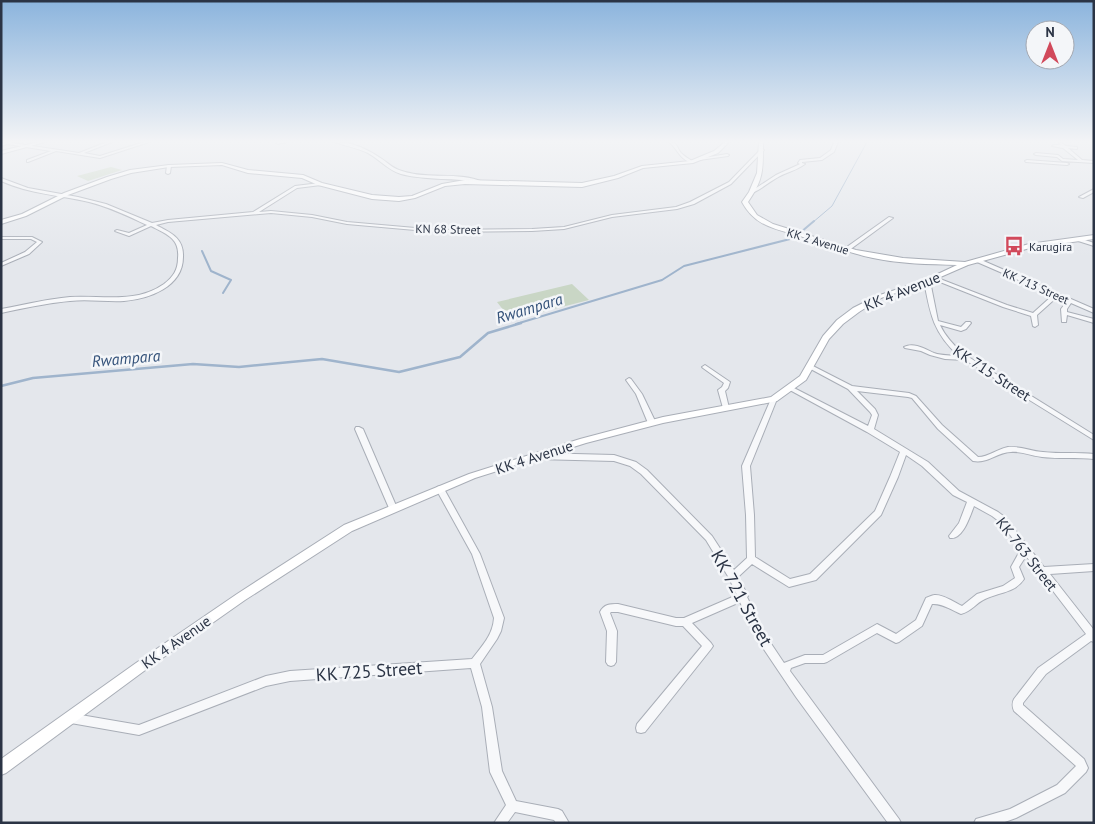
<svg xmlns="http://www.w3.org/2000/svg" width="1095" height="824" viewBox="0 0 1095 824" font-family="'PT Sans',sans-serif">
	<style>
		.green { fill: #c9d6c5 }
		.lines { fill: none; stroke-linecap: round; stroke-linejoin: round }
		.stream-far2 { stroke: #9fb4cc; stroke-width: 1 }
		.stream-far1 { stroke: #9fb4cc; stroke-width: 2 }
		.stream { stroke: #9fb4cc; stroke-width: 2.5 }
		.street-casing { stroke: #a9aeb7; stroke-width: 2 }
		.secondary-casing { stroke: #a9aeb7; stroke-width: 2 }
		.street { fill: #f7f8fa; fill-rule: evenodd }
		.secondary { fill: #fff; fill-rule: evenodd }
		.labels { text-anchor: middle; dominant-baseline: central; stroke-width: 5; stroke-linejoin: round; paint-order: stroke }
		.far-street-label { font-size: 12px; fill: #2b3445; stroke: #f4f6f9 }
		.far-poi-label { font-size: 12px; fill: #2b3445; stroke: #f4f6f9; text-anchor: start }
		.street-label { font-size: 15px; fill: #2b3445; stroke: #f4f6f9 }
		.water-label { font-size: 16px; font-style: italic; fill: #34527a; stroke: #f4f6f9 }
		.near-street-label { font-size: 18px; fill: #2b3445; stroke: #f4f6f9 }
	</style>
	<rect width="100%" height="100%" fill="#e4e7ec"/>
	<!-- green -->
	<path class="green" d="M111,167L122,170L88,181L77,176Z
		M572,284L589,300L511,320L497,302Z"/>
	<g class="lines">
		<!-- stream-far2 -->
		<path class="stream-far2" d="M812,223L832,206L867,142"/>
		<!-- stream-far1 -->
		<path class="stream-far1" d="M202,251L211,271L231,280L223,293
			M516,324L662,280L684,266L794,238L814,221"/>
		<!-- stream -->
		<path class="stream" d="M1,386L33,378L193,364L239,367L322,359L399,372L460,357L488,333L521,323"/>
		<defs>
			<path id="street" d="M6,142L79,153L107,142H112L84,153L100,156L144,142H149L100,158L56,151L28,162H27V160L51,151L7,144H6Z
				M277,142H286L278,144L276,143Z
				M335,142C351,141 369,150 382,159C389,164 394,169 402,171C428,180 458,171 483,182L481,183C455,177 427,181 401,174C388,170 379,159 368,153C357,148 346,146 335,142Z
				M669,142C678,142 676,147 681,153C684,156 689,159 692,161V163C679,159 678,149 669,142Z
				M834,142H838L834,152L822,160L802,162V163L805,164C797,170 788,172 780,176C770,181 762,189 752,193L750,192L776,175L798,165L800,164L798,163L800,160L820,158L831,150Z
				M1061,143L1066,146L1077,147V149L1068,148L1082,160L1094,161V163L1062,161L1057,157L1036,155L1034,154L1036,153L1058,155L1063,159L1078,160L1063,148L1052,146L1054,145H1061L1059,144Z
				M761,149L764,150L731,184L694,204L677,209L612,217L564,229L532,231L438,232L347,224L312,217L271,213L168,222L156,225C171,233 184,238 183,257C183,287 149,299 124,301C106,302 88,299 70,301C47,303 24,308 1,313V309C24,305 47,299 70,297C101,295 136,304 164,284C173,277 178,270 178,258C180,238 166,234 151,226L129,236L115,231L117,230L129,233L147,225C128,216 109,207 89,202C58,195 30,194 1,181V178L28,188L78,197L106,204L152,223L168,220L253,212L295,186L320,183L322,184L321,185L297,188L259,212L271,211L312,215L347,222L438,230L532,229L564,227L612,215L676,207L690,202L729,182Z
				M727,154L729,155L728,156L699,160L697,159Z
				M1027,160L1067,163L1069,164L1067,165L1026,162L1025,161Z
				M169,165L171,166L170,173L168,174L166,173L167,166Z
				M1094,189V192L1083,198L1079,197Z
				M889,217L893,218L848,251H844V249Z
				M1,237H32L42,242L29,254L1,266V263L25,252L37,242L31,239H1Z
				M1075,238H1079L1094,243V246L1075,240Z
				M979,259L1094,309V313L1071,303L1067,309V312L1094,319V323L1067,315L1066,322H1062L1061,309L1067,301L1057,297L1037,315L1038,325L1035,327L1033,326L1031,316L1003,307L930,278L931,277H935L1007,305L1033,313L1053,295L977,262V260Z
				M927,279L930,281L938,321L961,327L966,322H970L971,323L966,329L961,331L940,325C945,336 953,344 962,353L1094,435V440L965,360L945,359L930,355L921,351L905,348L904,347C914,342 925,349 934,353C942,356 951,355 959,356C933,333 930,313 924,281Z
				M809,364L852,386L909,393L916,396L942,425L978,457C989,457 997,449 1008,447C1020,446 1031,451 1043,452C1060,454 1077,452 1094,454V459C1077,457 1059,459 1042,457C1032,456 1022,451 1011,452C997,452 988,464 973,461L938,429L912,398L908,397L857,391L875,409L878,415L874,429L928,462L959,491L998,512L1006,518L1044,567L1094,564V571L1050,574L1094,630V642L1091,641L1046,674L1023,703V705L1084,759L1088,768L1086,772L1065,793L1016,818L1002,823H974L976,819L1010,809L1057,785L1076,766L1014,711C1012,706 1012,703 1014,699L1038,668L1086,634L1040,574H1038L1037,570L1026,556L1019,567L1024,579C1015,593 999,592 985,599C976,603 972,611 961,614C952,610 942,603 932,604L922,626L899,642L896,643L877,633L827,662L824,663H805L791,668L790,671L899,819L901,823H888L796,697L757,639L740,602L692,623L711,643L713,646L711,649L645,732L641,733L637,732L636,728L637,724L702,646L683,626H676L618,612H611L610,613L617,631L616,662L614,665L611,666L608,665L606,662L607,631L600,612C604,604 610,604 618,604L676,618H684L737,595L729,578L706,540L641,474L630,466L614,461L536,459L533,458L532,456L533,454L536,453L614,455L636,462L647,470L712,536L734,570L747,558L746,515L742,466L771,399L774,397L776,398L777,399L750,466L754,515L755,557L790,579L810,574L875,511L890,477L900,452L867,432L788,389L787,388L788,387H792L868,426L872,415L870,412L848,389L807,367L806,366ZM906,455L922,466L953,495L967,502L959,523L949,536L950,538C963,540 970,516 974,506L992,516L1000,522L1021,549L1011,567L1015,578L1003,586L977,594L962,606C954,602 943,594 934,595C933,595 926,598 926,598L916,620L896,634L877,624L823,655H805L784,663L764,633L747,597L748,596L738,577L752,564L789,587L816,580L881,515L898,477Z
				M705,365L730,382L728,388L725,391L729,408L728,410H724L723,408L718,390L722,387L724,383L703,368L702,367Z
				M629,378L631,379L642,394L656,423L654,425H652L648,423L636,394L626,380Z
				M356,427H359L363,429L397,508L396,510L393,511L390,510L389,508L355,429Z
				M440,486L443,487L480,554L504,618L501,631L497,639L480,664L492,707L502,771L516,801L558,809L562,811L569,823H556L554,820L515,812L507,823H494L506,805L490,772L482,707L471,668L290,681L266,686L139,735L65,722L64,718L65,714L69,713L139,725L266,676L290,671L472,659C482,646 493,635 494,618L472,554L436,489L437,487Z"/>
			<path id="secondary" d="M7,142H13L1,146V143Z
				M39,142H45L1,154V151Z
				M725,142H729L718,153L693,163L643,168L618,178L582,187L465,184L445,186L415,198L399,201L372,199L318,185L302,178L248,173L222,165L169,167L131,173L111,179L68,195L26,216L1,224V220L22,214L64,193L107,177L130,170L169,165L222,163L248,170L303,175L322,183L372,195L399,197L412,196L442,184L465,180L582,183L614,176L642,166L690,161L714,151Z
				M759,142H763C763,169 764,179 748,202L757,215L773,224L856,250L903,258L965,262L1029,244L1094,235V239L1030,248L968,265L929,282L881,298L859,312L843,324L829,339L806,380L777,401L663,423L586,443L475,478L352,531L245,600L144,671L6,773L1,775V759L136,663L237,594L344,525L469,474L580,439L663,417L771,397L800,376L823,336L837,320L853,308L877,296L925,280L957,265C929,264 901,264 873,258C849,253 826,244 803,237C778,229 756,228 742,202L749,192L757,173Z"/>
		</defs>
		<!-- street casing -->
		<use href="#street" class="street-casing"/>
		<!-- secondary casing -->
		<use href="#secondary" class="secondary-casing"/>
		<!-- street -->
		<use href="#street" class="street"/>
		<!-- secondary -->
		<use href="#secondary" class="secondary"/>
	</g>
	<!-- sky -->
	<linearGradient id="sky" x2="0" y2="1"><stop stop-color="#8bb4dd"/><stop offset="0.55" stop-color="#f3f4f6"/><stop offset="1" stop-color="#f3f4f6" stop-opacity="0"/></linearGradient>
	<rect width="1095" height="257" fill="url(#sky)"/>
	<!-- icons -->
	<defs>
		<symbol id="bus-bare" viewBox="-9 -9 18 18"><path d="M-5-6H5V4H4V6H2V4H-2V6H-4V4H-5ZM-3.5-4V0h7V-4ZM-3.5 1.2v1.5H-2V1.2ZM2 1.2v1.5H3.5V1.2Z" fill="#d1495b" stroke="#f4f6f9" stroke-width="2.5" paint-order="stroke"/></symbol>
	</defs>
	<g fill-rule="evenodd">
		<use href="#bus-bare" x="1000" y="232" width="28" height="28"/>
	</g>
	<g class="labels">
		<!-- far-street labels -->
		<g class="far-street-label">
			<text transform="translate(448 229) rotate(1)">KN 68 Street</text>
			<text transform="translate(818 241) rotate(17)">KK 2 Avenue</text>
			<text transform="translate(1036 286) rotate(24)">KK 713 Street</text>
		</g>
		<!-- far-poi labels -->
		<g class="far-poi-label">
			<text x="1029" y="246">Karugira</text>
		</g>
		<!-- street labels -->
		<g class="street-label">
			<text transform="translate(902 291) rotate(-22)">KK 4 Avenue</text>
			<text transform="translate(992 373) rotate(33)">KK 715 Street</text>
			<text transform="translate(534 457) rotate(-18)">KK 4 Avenue</text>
			<text transform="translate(1027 554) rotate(52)">KK 763 Street</text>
			<text transform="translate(176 642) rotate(-35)">KK 4 Avenue</text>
		</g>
		<!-- water labels -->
		<g class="water-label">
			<text transform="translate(529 308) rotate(-17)">Rwampara</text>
			<text transform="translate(126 358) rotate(-5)">Rwampara</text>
		</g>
		<!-- near-street labels -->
		<g class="near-street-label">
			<text transform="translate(742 598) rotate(61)">KK 721 Street</text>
			<text transform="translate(369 671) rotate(-4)">KK 725 Street</text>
		</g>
	</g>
	<!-- border -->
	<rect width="1095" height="824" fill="none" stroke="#2b3445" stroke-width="5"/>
	<!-- north arrow -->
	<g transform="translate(1050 45)"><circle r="24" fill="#f4f6f9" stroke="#a4a8b1"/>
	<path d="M0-4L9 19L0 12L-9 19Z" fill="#d1495b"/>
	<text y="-8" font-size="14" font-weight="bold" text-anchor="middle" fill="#2b3445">N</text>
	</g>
</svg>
